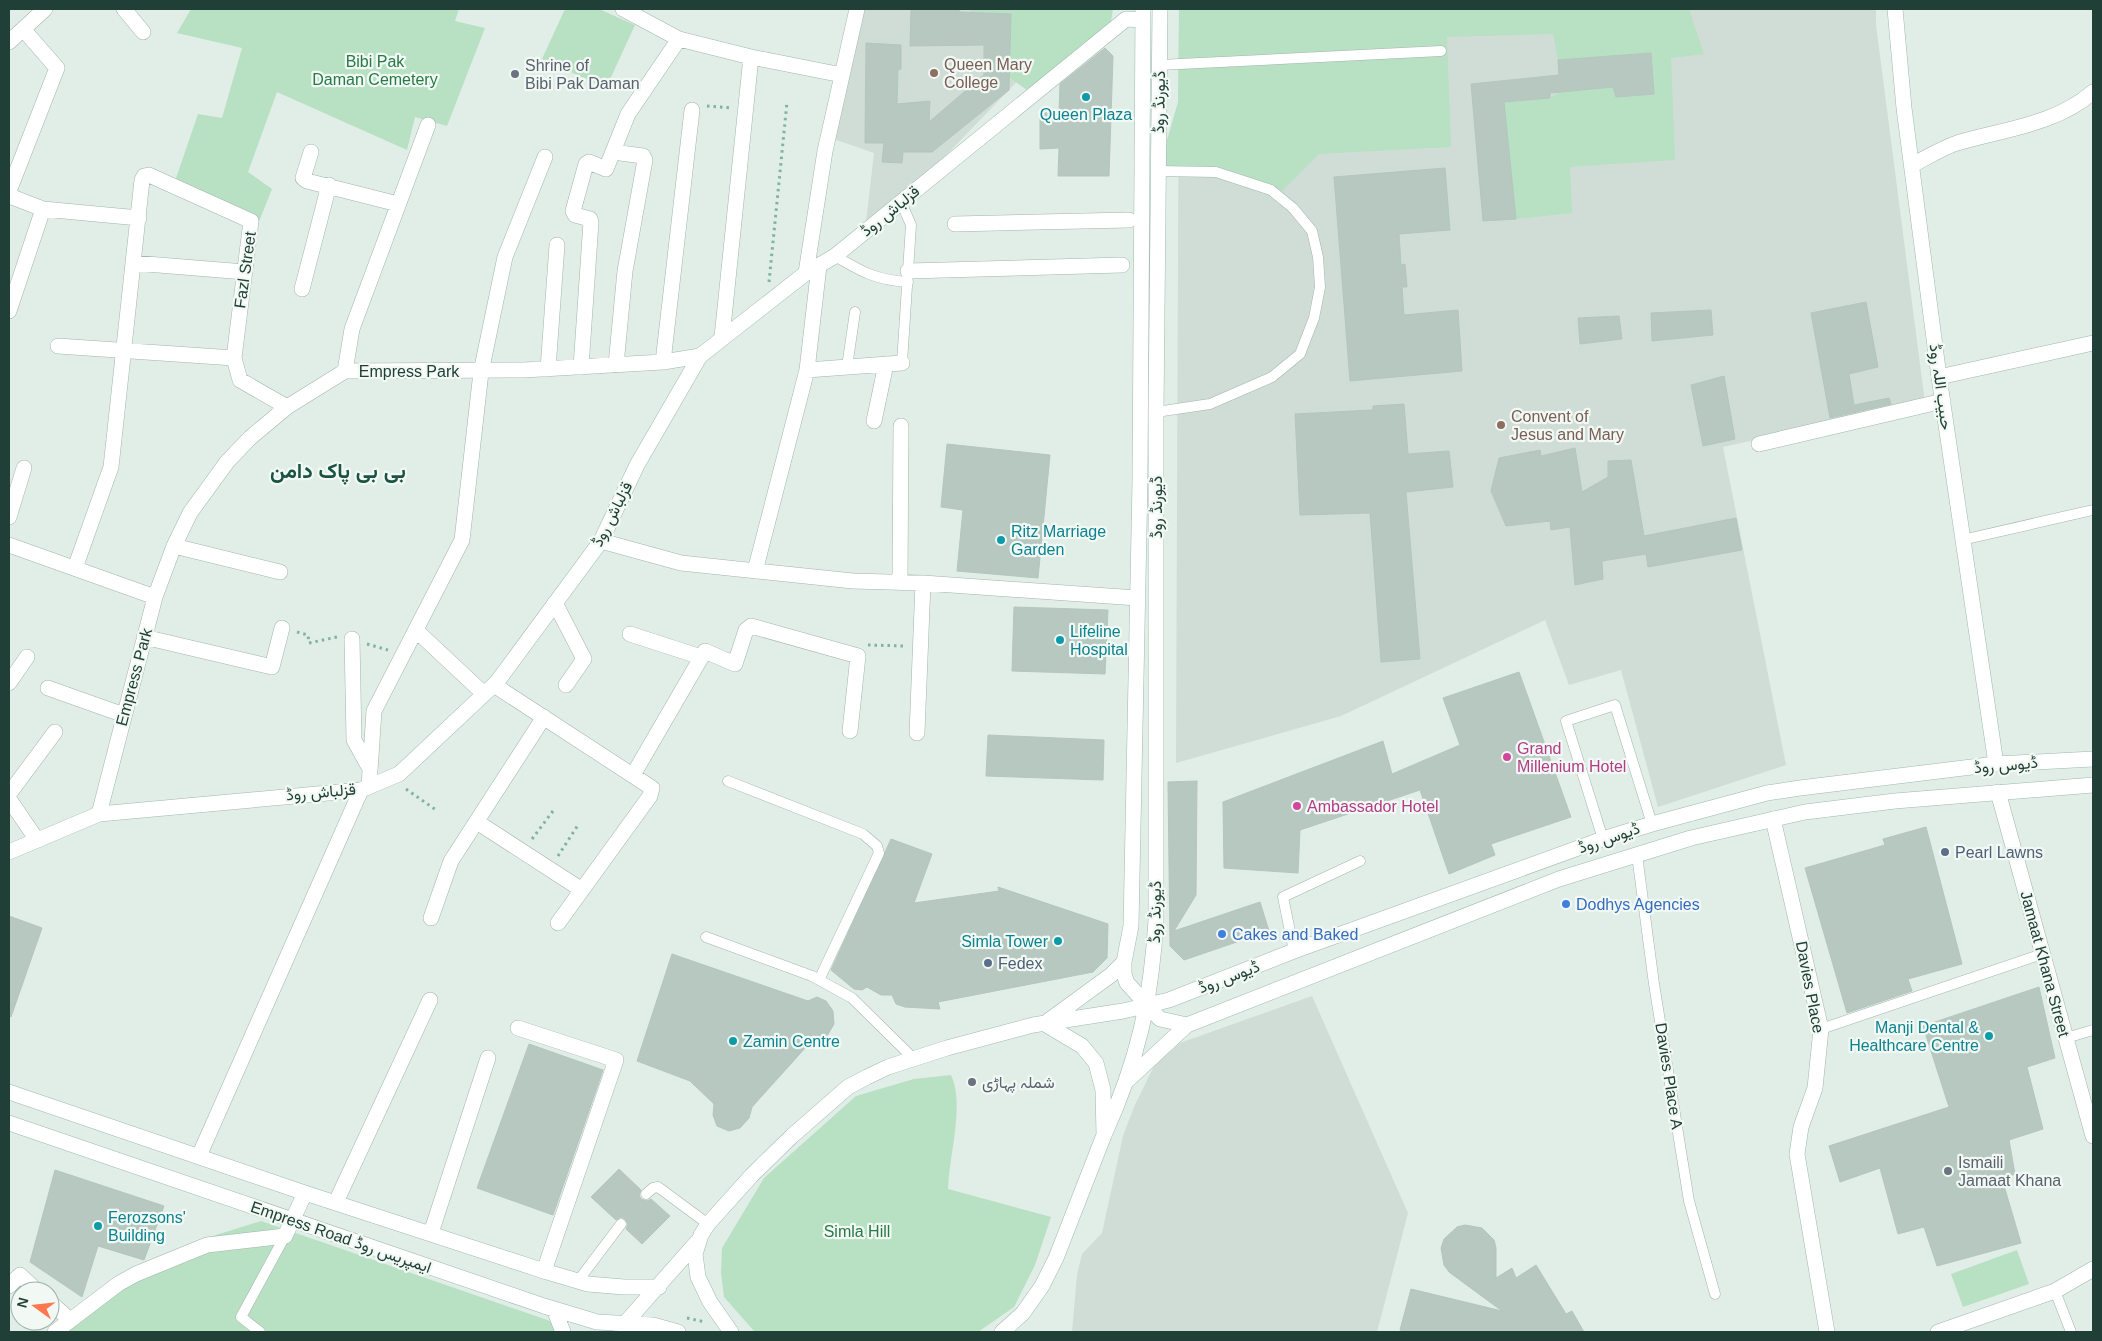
<svg xmlns="http://www.w3.org/2000/svg" width="2102" height="1341" viewBox="0 0 2102 1341" font-family="Arial,Vazirmatn,sans-serif">
	<style>
		.built { fill: #cfddd6 }
		.green { fill: #b8e0c2 }
		.building { fill: #b6c8c0; stroke: #b3c7be }
		.lines { fill: none; stroke-linecap: round; stroke-linejoin: round }
		.lane-casing { stroke: #a3b5ae; stroke-width: 11 }
		.street-casing { stroke: #a3b5ae; stroke-width: 16 }
		.secondary-casing { stroke: #9ebab0; stroke-width: 16 }
		.path { stroke: #7fb3a2; stroke-width: 3; stroke-dasharray: 2.5 4; stroke-linecap: butt }
		.lane { stroke: #fff; stroke-width: 10 }
		.street { stroke: #fff; stroke-width: 15 }
		.secondary { stroke: #fff; stroke-width: 15 }
		.education-dot { fill: #8d6e63; stroke: #f2f9f5; stroke-width: 2 }
		.worship-dot { fill: #6b7280; stroke: #f2f9f5; stroke-width: 2 }
		.culture-dot { fill: #0f9aa8; stroke: #f2f9f5; stroke-width: 2 }
		.hotel-dot { fill: #d1479c; stroke: #f2f9f5; stroke-width: 2 }
		.service-dot { fill: #5c6f8a; stroke: #f2f9f5; stroke-width: 2 }
		.shop-dot { fill: #3f7fe0; stroke: #f2f9f5; stroke-width: 2 }
		.labels { text-anchor: middle; dominant-baseline: central; stroke-width: 4.5; stroke-linejoin: round; paint-order: stroke }
		.park-label { font-size: 16px; fill: #267a45; stroke: #f2f9f5 }
		.education-label { font-size: 16px; fill: #785e54; stroke: #f2f9f5; text-anchor: start }
		.worship-label { font-size: 16px; fill: #5b616d; stroke: #f2f9f5; text-anchor: start }
		.street-label { font-size: 16px; fill: #203f36; stroke: #f2f9f5 }
		.culture-label { font-size: 16px; fill: #0d838f; stroke: #f2f9f5; text-anchor: start }
		.hotel-label { font-size: 16px; fill: #b23c85; stroke: #f2f9f5; text-anchor: start }
		.service-label { font-size: 16px; fill: #4e5e75; stroke: #f2f9f5; text-anchor: start }
		.shop-label { font-size: 16px; fill: #366cbe; stroke: #f2f9f5; text-anchor: start }
		.district-label { font-size: 21px; font-weight: bold; fill: #1a5344; stroke: #f2f9f5 }
	</style>
	<rect width="100%" height="100%" fill="#e1ede7"/>
	<!-- built -->
	<path class="built" d="M857,9H1087L901,202L865,231L874,153L828,137Z
		M1179,9H1876V25L1925,403L1723,447L1786,765L1658,807L1621,670L1569,685L1545,620L1341,716L1176,763Z
		M1312,996L1408,1213L1377,1332H1072L1077,1275L1082,1254L1102,1233L1123,1136L1134,1107L1154,1066L1180,1043Z"/>
	<!-- green -->
	<path class="green" d="M191,9H459L455,21L485,28L447,126L415,117L407,150L277,92L248,172L272,189L258,224L173,187L198,114L222,118L242,48L177,33Z
		M565,9H599L635,25L606,88L542,59Z
		M971,9H1113L1109,34L1034,95L1010,78L1011,14L970,12Z
		M1179,9H1689L1704,54L1671,58L1675,160L1570,167L1572,213L1516,219L1504,102L1550,98L1560,92L1613,87L1651,53L1558,60L1553,34L1447,37L1451,147L1319,154L1278,195L1247,180L1158,171L1178,102Z
		M951,1075C965,1105 949,1155 948,1189L1051,1217L1035,1265L1014,1307L978,1332L754,1331L724,1297L721,1273L722,1248L764,1178L856,1096L914,1079Z
		M261,1221L550,1321L558,1325L563,1332H55L200,1240Z
		M2017,1250L2029,1284L1963,1307L1951,1274Z"/>
	<!-- building -->
	<path class="building" d="M911,9H959V12L1011,14L1009,90L932,152H903L902,163L882,162L884,143H865L866,43L901,45V69L898,70L897,104L930,101L929,122L984,75V45L910,46Z
		M1105,48L1113,56L1109,176H1058L1059,148L1040,149V113H1059L1060,84Z
		M1651,53L1654,94L1616,97L1613,87L1550,93V98L1504,102L1516,219L1483,221L1471,84L1559,75L1558,60Z
		M1445,168L1450,230L1399,234L1401,265L1405,264L1407,287H1402L1404,315L1458,310L1462,371L1350,381L1334,177Z
		M1866,302L1878,367L1849,374L1854,405L1889,398L1891,404L1830,418L1811,313Z
		M1711,310L1713,335L1652,341L1651,313Z
		M1619,316L1622,339L1580,344L1578,318Z
		M1724,376L1735,439L1703,446L1691,385Z
		M1404,404L1408,454L1449,451L1453,487L1406,492L1420,659L1381,662L1370,513L1300,515L1295,414L1373,410V406Z
		M947,444L1050,455L1038,578L957,571L963,510L941,507Z
		M1575,448L1582,492L1608,477V461L1631,460L1644,536L1736,518L1742,550L1648,567L1646,554L1602,561L1603,579L1575,585L1570,527L1551,530L1550,521L1506,526L1491,491L1499,458L1540,450L1541,456Z
		M1014,607L1108,610L1105,674L1012,671Z
		M1519,672L1571,817L1491,844L1495,855L1449,874L1420,790L1300,830L1298,873L1224,868L1223,802L1383,741L1392,774L1460,745L1443,698Z
		M988,735L1104,740L1103,780L986,776Z
		M1197,781L1196,895L1174,931L1260,902L1269,931L1184,960L1170,946L1168,782Z
		M1926,827L1962,964L1908,979L1912,991L1847,1013L1805,868L1885,845L1883,839Z
		M891,839L932,854L914,903L999,891L998,887L1108,924L1107,958L1093,972L938,1002L940,1009L905,1007L896,1004L892,995H881L867,987L862,990L854,989L831,970Z
		M9,916L42,928L11,1017L9,1016Z
		M672,954L808,1001L817,997L826,1001L833,1011L834,1024L827,1036L817,1045L806,1047L752,1107L749,1118L740,1128L729,1131L717,1126L713,1115L714,1104L690,1081L637,1061Z
		M2039,987L2055,1058L2027,1067L2043,1129L2009,1140L2015,1174L2002,1179L2021,1243L1937,1266L1924,1227L1898,1234L1880,1168L1840,1182L1829,1146L1949,1107L1923,1026Z
		M529,1044L603,1070L553,1215L477,1188Z
		M619,1169L641,1190L639,1195L641,1199L647,1201L651,1199L670,1216L642,1244L626,1229L628,1224L625,1219L621,1217L616,1220L591,1197Z
		M55,1170L164,1206L144,1260L98,1246L82,1297L30,1262Z
		M1465,1225L1482,1228L1494,1240L1496,1248V1278L1512,1268L1516,1278L1536,1265L1566,1314L1572,1311L1584,1332H1408L1400,1330L1411,1289L1502,1311L1449,1272L1444,1265L1441,1248L1444,1239L1457,1227Z"/>
	<g class="lines">
		<defs>
			<path id="lane" d="M1159,65L1441,51
				M901,202L911,225L902,363
				M835,256C862,272 876,280 908,282
				M847,367L855,312
				M1156,412L1210,404L1272,377L1300,354L1314,318L1320,287L1318,257L1312,231L1293,208L1271,190L1216,172L1158,171
				M1962,540L2093,510
				M728,781L863,834L877,846L879,853L819,980
				M1603,839L1566,721L1615,705L1652,824
				M1637,855L1654,984L1689,1201L1715,1294
				M706,937L812,976L852,998L914,1059
				M1294,951L1283,897L1360,861
				M1821,1029L2042,954
				M2066,1038L2093,1030
				M646,1194L653,1188L658,1187L708,1224
				M578,1281L621,1224
				M2055,1291L2071,1332
				M260,1332L241,1317L285,1236"/>
			<path id="street" d="M124,9L143,32
				M623,9L679,39L751,57L842,75
				M9,42L45,9
				M311,152L303,178L307,181L398,204
				M613,152L643,156L645,160L625,271L616,365
				M1912,165C1926,158 1942,148 1957,143C2004,129 2055,125 2093,92
				M9,191L57,68L23,29
				M9,194L12,197L43,209
				M955,224L1129,220
				M134,263L245,272
				M908,271L1122,265
				M806,273L825,151L857,9
				M302,289L329,185
				M9,311L43,209L139,218
				M722,337L751,57
				M58,346L234,358
				M663,362L692,110
				M581,367L591,222L590,219L575,215L573,211L586,164L589,162L606,169L628,114L679,39
				M548,369L557,245
				M807,370L902,363
				M345,371L352,329L428,125
				M1939,377L2093,343
				M874,421L886,364
				M1759,444L1943,401
				M9,517L24,468
				M601,541L681,563L853,581L923,583L1137,598
				M9,545L155,597
				M174,546L280,572
				M75,568L111,467L142,180L144,176L149,175L251,221L234,358L240,380L287,407
				M755,571L807,370L819,266
				M900,582L901,426
				M555,603L584,659L566,685
				M420,634L484,694
				M630,634L701,657
				M144,637L272,667L282,628
				M352,639L354,740L370,769
				M9,683L27,657
				M494,685L652,788L650,796L558,923
				M48,688L124,715
				M917,733L923,583
				M633,775L705,651L735,664L746,630L751,626L858,656L850,731
				M369,786L374,711L462,540L481,372L505,257L545,157
				M1998,792L2093,1136
				M9,794L55,732
				M9,799L37,840
				M99,814L155,597L174,546L190,513L227,462L251,437L287,407L345,371L524,370L663,362L700,356
				M1773,819L1821,1029L1815,1088L1801,1127L1797,1154L1827,1332
				M477,822L582,890
				M431,918L451,861L544,717
				M518,1028L616,1060L544,1271
				M199,1156L361,790
				M336,1202L430,1000
				M431,1233L488,1058
				M9,1286L20,1275L37,1291
				M50,1302L70,1320
				M55,1332L118,1284L136,1274L207,1245L285,1236L305,1193
				M1938,1332L2055,1291L2093,1269"/>
			<path id="secondary" d="M1143,9L1140,481L1131,926L1124,962V974L1127,983L1160,1019L1187,1025
				M1895,9L1904,108L1939,377L1996,764
				M9,852L99,814L361,790L399,774L497,682L601,541L637,465L700,356L806,273L835,256L1126,19L1143,20
				M1048,1021L1111,975L1124,962
				M1129,1079L1187,1025L1559,879L1691,838L1805,812L1895,801L2093,785
				M9,1092L305,1193L544,1271L588,1284L624,1287H659
				M9,1123L544,1306L597,1322L653,1325L678,1332
				M1104,1135C1138,1061 1151,1001 1156,920V412L1160,9
				M554,1309L563,1332
				M620,1329L697,1242
				M731,1332L710,1302L698,1277L695,1254L701,1235L708,1224L752,1175L792,1136L848,1087L867,1077L888,1067L947,1048L1033,1025L1123,1011L1169,1000L1294,951L1603,839L1652,824L1767,793L1800,788L1996,764L2093,759
				M1002,1332L1023,1313L1042,1286L1056,1258L1104,1135L1103,1090L1096,1063L1082,1046L1045,1024"/>
		</defs>
		<!-- lane casing -->
		<use href="#lane" class="lane-casing"/>
		<!-- street casing -->
		<use href="#street" class="street-casing"/>
		<!-- secondary casing -->
		<use href="#secondary" class="secondary-casing"/>
		<!-- path -->
		<path class="path" d="M707,106L731,108
			M769,282L787,102
			M297,632L308,635L309,643L337,637
			M367,644L388,650
			M868,645L904,646
			M406,789L436,810
			M532,839L553,811
			M558,856L578,825
			M687,1318L705,1322"/>
		<!-- lane -->
		<use href="#lane" class="lane"/>
		<!-- street -->
		<use href="#street" class="street"/>
		<!-- secondary -->
		<use href="#secondary" class="secondary"/>
	</g>
	<!-- markers -->
	<g class="education-dot">
		<circle cx="934" cy="73" r="5"/>
		<circle cx="1501" cy="425" r="5"/>
	</g>
	<g class="worship-dot">
		<circle cx="515" cy="74" r="5"/>
		<circle cx="972" cy="1082" r="5"/>
		<circle cx="1948" cy="1171" r="5"/>
	</g>
	<g class="culture-dot">
		<circle cx="1086" cy="97" r="5"/>
		<circle cx="1001" cy="540" r="5"/>
		<circle cx="1060" cy="640" r="5"/>
		<circle cx="1058" cy="941" r="5"/>
		<circle cx="1989" cy="1036" r="5"/>
		<circle cx="733" cy="1041" r="5"/>
		<circle cx="98" cy="1226" r="5"/>
	</g>
	<g class="hotel-dot">
		<circle cx="1507" cy="757" r="5"/>
		<circle cx="1297" cy="806" r="5"/>
	</g>
	<g class="service-dot">
		<circle cx="1945" cy="852" r="5"/>
		<circle cx="988" cy="963" r="5"/>
	</g>
	<g class="shop-dot">
		<circle cx="1566" cy="904" r="5"/>
		<circle cx="1222" cy="934" r="5"/>
	</g>
	<g class="labels">
		<!-- park labels -->
		<g class="park-label">
			<text x="375" y="61">Bibi Pak<tspan x="375" dy="18">Daman Cemetery</tspan></text>
			<text x="857" y="1231">Simla Hill</text>
		</g>
		<!-- education labels -->
		<g class="education-label">
			<text x="944" y="64">Queen Mary<tspan x="944" dy="18">College</tspan></text>
			<text x="1511" y="416">Convent of<tspan x="1511" dy="18">Jesus and Mary</tspan></text>
		</g>
		<!-- worship labels -->
		<g class="worship-label">
			<text x="525" y="65">Shrine of<tspan x="525" dy="18">Bibi Pak Daman</tspan></text>
			<text x="982" y="1082">شملہ پہاڑی</text>
			<text x="1958" y="1162">Ismaili<tspan x="1958" dy="18">Jamaat Khana</tspan></text>
		</g>
		<!-- street labels -->
		<g class="street-label">
			<text transform="translate(1159 102) rotate(-89)">ڈیورنڈ روڈ</text>
			<text transform="translate(890 211) rotate(-39)">قزلباش روڈ</text>
			<text transform="translate(245 270) rotate(-82)">Fazl Street</text>
			<text x="409" y="371">Empress Park</text>
			<text transform="translate(1941 387) rotate(82)">حبیب اللہ روڈ</text>
			<text transform="translate(1156 507) rotate(-90)">ڈیورنڈ روڈ</text>
			<text transform="translate(612 514) rotate(-63)">قزلباش روڈ</text>
			<text transform="translate(134 677) rotate(-75)">Empress Park</text>
			<text transform="translate(2006 765) rotate(-5)">ڈیوس روڈ</text>
			<text transform="translate(321 792) rotate(-5)">قزلباش روڈ</text>
			<text transform="translate(1609 838) rotate(-19)">ڈیوس روڈ</text>
			<text transform="translate(1155 912) rotate(-89)">ڈیورنڈ روڈ</text>
			<text transform="translate(2045 964) rotate(75)">Jamaat Khana Street</text>
			<text transform="translate(1229 977) rotate(-21)">ڈیوس روڈ</text>
			<text transform="translate(1810 987) rotate(79)">Davies Place</text>
			<text transform="translate(1669 1076) rotate(81)">Davies Place A</text>
			<text transform="translate(341 1237) rotate(19)">Empress Road ایمپریس روڈ</text>
		</g>
		<!-- culture labels -->
		<g class="culture-label">
			<text x="1086" y="114" text-anchor="middle">Queen Plaza</text>
			<text x="1011" y="531">Ritz Marriage<tspan x="1011" dy="18">Garden</tspan></text>
			<text x="1070" y="631">Lifeline<tspan x="1070" dy="18">Hospital</tspan></text>
			<text x="1048" y="941" text-anchor="end">Simla Tower</text>
			<text x="1979" y="1027" text-anchor="end">Manji Dental &amp;<tspan x="1979" dy="18">Healthcare Centre</tspan></text>
			<text x="743" y="1041">Zamin Centre</text>
			<text x="108" y="1217">Ferozsons'<tspan x="108" dy="18">Building</tspan></text>
		</g>
		<!-- hotel labels -->
		<g class="hotel-label">
			<text x="1517" y="748">Grand<tspan x="1517" dy="18">Millenium Hotel</tspan></text>
			<text x="1307" y="806">Ambassador Hotel</text>
		</g>
		<!-- service labels -->
		<g class="service-label">
			<text x="1955" y="852">Pearl Lawns</text>
			<text x="998" y="963">Fedex</text>
		</g>
		<!-- shop labels -->
		<g class="shop-label">
			<text x="1576" y="904">Dodhys Agencies</text>
			<text x="1232" y="934">Cakes and Baked</text>
		</g>
		<!-- district labels -->
		<g class="district-label">
			<text x="338" y="470">بی بی پاک دامن</text>
		</g>
	</g>
	<!-- border -->
	<rect width="2102" height="1341" fill="none" stroke="#203f36" stroke-width="20"/>
	<!-- north arrow -->
	<g transform="translate(35 1306) rotate(285)"><circle r="24" fill="#f2f9f5" stroke="#9eafa9"/>
	<path d="M0-4L9 19L0 12L-9 19Z" fill="#fe774e"/>
	<text y="-8" font-size="14" font-weight="bold" text-anchor="middle" fill="#203f36">N</text>
	</g>
</svg>
